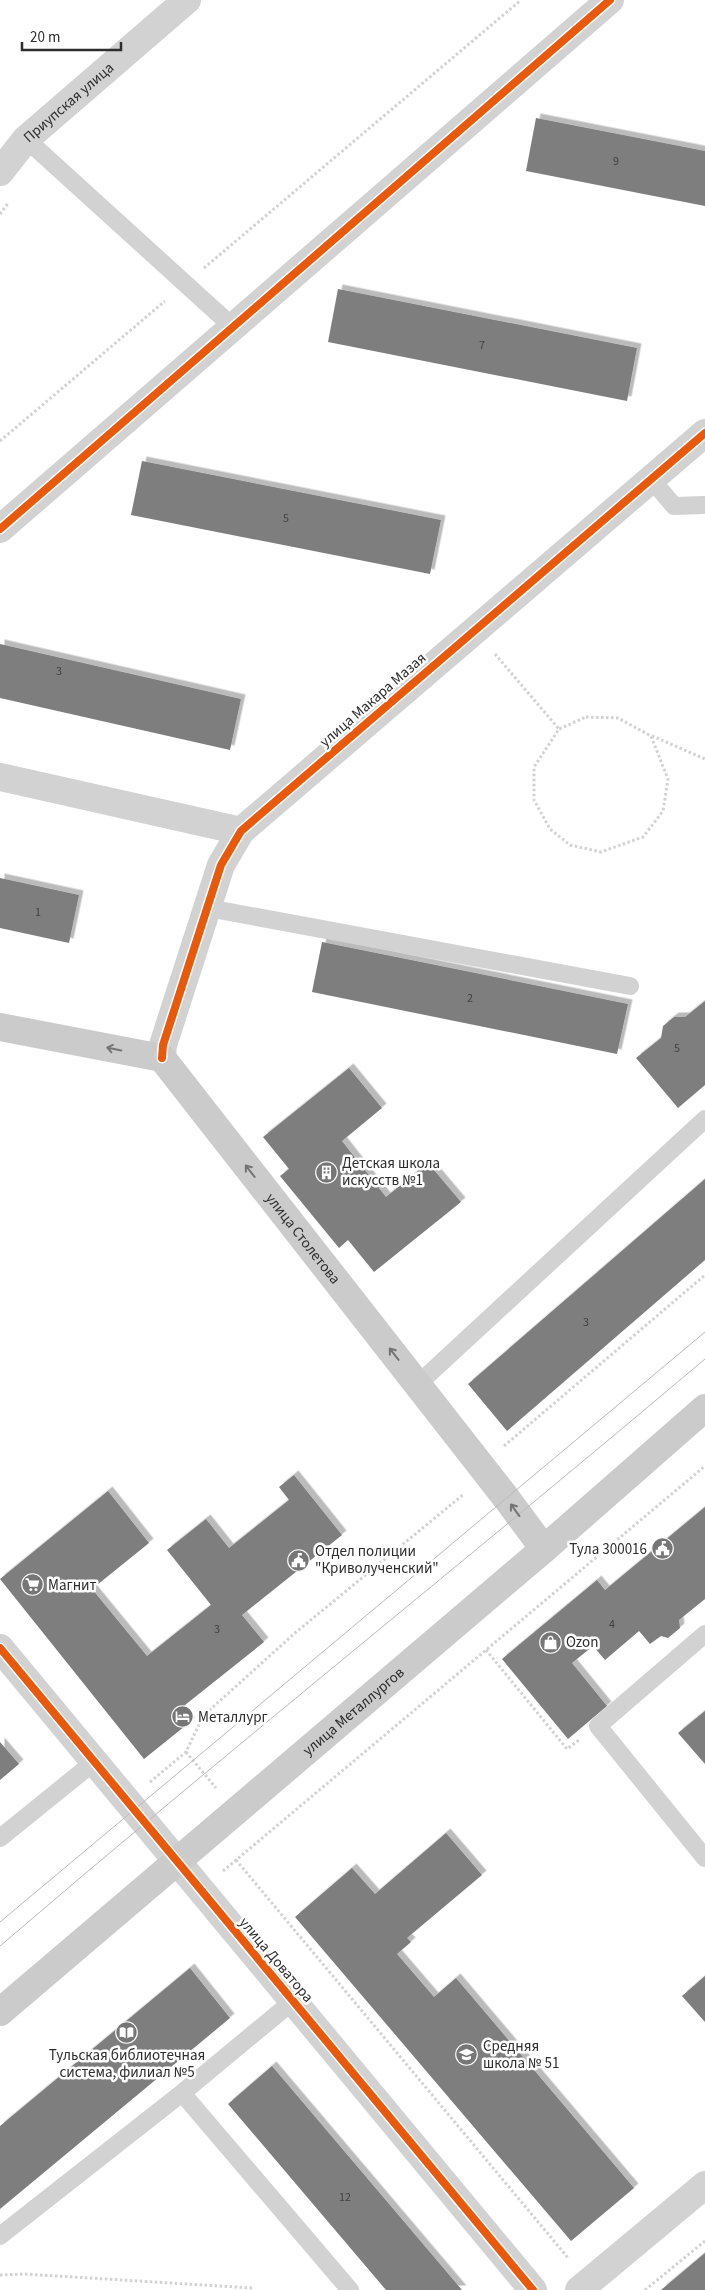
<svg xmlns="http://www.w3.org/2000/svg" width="705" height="2290" viewBox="0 0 705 2290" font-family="'Source Sans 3',sans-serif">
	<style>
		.building { fill: #7e7e7e; filter: url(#shadow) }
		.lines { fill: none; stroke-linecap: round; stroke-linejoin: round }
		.path { stroke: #d2d2d2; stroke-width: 3; stroke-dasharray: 2.5 2.5; stroke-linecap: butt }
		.service { stroke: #d2d2d2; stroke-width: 18 }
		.minor { stroke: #d2d2d2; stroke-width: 28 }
		.secondary { stroke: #cbcbcb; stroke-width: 28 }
		.tram { stroke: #b9b9b9; stroke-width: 1 }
		.cycleway-casing { stroke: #fff; stroke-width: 11 }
		.cycleway { stroke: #e8590c; stroke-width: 8 }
		.oneway { stroke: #747474 }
		.labels { text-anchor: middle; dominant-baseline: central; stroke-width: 5; stroke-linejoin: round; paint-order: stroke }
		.number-label { font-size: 12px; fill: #414141 }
		.street-label { font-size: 15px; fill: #2d2d2d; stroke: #fff }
		.poi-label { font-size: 15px; fill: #2d2d2d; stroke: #fff; text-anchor: start }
	</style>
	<defs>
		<filter id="shadow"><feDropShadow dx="4.5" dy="-4.5" stdDeviation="0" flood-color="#0004"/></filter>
	</defs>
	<rect width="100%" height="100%" fill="#fff"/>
	<!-- building -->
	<path class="building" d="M536,118L705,151V206L526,171Z
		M338,289L637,348L627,401L328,342Z
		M142,461L441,520L430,574L131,515Z
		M0,644L241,699L230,750L0,698Z
		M0,878L79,895L69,943L0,928Z
		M322,942L628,1004L617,1054L312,992Z
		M705,1001V1085L678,1108L636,1058L661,1038L663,1026L674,1017H685Z
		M349,1068L382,1108L342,1141L386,1197L428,1163L461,1202L374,1272L348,1240L339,1248L280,1176L289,1169L263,1137Z
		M705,1179V1260L507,1431L468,1384Z
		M294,1475L342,1535L242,1615L264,1642L180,1709L190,1722L144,1759L0,1579L108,1491L149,1543L92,1589L147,1656L211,1605L167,1550L206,1519L229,1548L289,1500L279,1487Z
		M705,1507V1599L679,1620L680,1628L668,1638L661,1636L650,1644L639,1631L605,1660L593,1646L572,1663L607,1706L568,1739L502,1659L597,1580L605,1590Z
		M705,1711V1764L678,1733Z
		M0,1742L19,1764L0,1780Z
		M446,1833L482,1875L407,1938L411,1942L397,1954L434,1997L456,1978L634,2188L571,2241L295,1917L352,1868L375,1894Z
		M190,1968L230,2018L0,2209V2126Z
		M705,1976V2022L682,1996Z
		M272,2066L462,2290H386L228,2104Z
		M705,2253V2290H661Z"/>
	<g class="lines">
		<!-- path -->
		<path class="path" d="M0,214L9,202
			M204,268L521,0
			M0,441L165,301
			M495,654L559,729
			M586,717L618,718L651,736L668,779L663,811L643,837L601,852L570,845L550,829L534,800V767L559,729Z
			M652,736L705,759
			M504,1446L705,1275
			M486,1650L567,1749L579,1740
			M186,1752L216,1788
			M150,1782L186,1752L203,1716L295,1633L464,1494
			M236,1860L569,2259
			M223,1871L705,1466
			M0,2275L24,2274L252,2288
			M645,2290L705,2241"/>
		<!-- service -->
		<path class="service" d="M26,139L233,327
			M652,480L674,506L705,505
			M208,908L630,986
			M417,1385L705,1119
			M705,1634L598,1726L705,1858
			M0,1838L94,1762
			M182,2093L350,2290
			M0,2236L182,2093L293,2001"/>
		<!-- minor -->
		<g class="minor">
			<path id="s1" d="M0,172L26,139L187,0"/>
			<path d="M0,529L610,0"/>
			<path d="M0,777L241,831"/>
			<path d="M162,1058L163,1045L221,865L241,831L705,433"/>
			<path d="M0,1648L533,2290"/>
			<path d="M579,2290L705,2185"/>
		</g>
		<!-- secondary -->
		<g class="secondary">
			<path id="s2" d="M0,1027L162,1058L507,1499L544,1549"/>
			<path id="s3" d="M0,2012L544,1549L705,1408"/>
		</g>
		<!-- tram -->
		<path class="tram" d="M0,1922L705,1332
			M0,1946C232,1747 472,1556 705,1359"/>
		<defs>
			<path id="cycleway" d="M0,529L610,0
				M162,1058L163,1045L221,865L241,831L705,433
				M0,1648L533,2290"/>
		</defs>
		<!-- cycleway casing -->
		<use href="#cycleway" class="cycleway-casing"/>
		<!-- cycleway -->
		<use href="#cycleway" class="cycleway"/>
	</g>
	<!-- one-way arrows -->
	<defs><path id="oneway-shaft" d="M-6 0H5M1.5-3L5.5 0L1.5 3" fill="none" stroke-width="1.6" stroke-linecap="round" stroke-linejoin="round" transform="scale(1.25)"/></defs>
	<g class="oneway">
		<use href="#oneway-shaft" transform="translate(114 1049) rotate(-169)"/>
		<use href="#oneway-shaft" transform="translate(250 1171) rotate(-128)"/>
		<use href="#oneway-shaft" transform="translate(394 1354) rotate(-128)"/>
		<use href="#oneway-shaft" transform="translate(515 1510) rotate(-126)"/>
	</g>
	<!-- icons -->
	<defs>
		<symbol id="building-disc" viewBox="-11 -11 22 22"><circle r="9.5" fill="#767676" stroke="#fff"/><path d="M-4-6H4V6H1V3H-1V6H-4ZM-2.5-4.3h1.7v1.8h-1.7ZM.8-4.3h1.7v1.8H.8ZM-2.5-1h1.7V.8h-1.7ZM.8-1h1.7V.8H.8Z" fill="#fff"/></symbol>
		<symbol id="civic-disc" viewBox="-11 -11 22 22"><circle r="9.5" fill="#767676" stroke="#fff"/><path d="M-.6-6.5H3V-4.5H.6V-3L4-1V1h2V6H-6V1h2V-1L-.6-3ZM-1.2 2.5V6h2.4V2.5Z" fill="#fff"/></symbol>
		<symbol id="supermarket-disc" viewBox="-11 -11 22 22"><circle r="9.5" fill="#767676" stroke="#fff"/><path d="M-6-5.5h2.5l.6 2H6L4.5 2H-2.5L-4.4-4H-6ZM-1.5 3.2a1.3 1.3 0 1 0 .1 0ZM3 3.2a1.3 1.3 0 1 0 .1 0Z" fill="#fff"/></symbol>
		<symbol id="shop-disc" viewBox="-11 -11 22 22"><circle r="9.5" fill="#767676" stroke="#fff"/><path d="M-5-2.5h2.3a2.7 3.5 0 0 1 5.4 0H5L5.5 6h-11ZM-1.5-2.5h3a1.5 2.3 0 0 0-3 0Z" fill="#fff"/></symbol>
		<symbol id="hotel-disc" viewBox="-11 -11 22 22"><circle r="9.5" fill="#767676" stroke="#fff"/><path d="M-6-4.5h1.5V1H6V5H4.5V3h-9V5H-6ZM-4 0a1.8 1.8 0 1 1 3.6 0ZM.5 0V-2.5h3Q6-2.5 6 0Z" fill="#fff"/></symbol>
		<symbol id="library-disc" viewBox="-11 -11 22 22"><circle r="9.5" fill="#767676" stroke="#fff"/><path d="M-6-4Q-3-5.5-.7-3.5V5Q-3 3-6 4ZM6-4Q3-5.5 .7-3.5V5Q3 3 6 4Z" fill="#fff"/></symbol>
		<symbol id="school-disc" viewBox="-11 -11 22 22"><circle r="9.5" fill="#767676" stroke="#fff"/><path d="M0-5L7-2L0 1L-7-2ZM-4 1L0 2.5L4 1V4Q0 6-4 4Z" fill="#fff"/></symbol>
	</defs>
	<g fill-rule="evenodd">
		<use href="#building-disc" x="314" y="1160" width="25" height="25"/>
		<use href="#civic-disc" x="650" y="1536" width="25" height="25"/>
		<use href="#civic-disc" x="286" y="1548" width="25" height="25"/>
		<use href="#supermarket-disc" x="20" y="1572" width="25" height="25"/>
		<use href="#shop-disc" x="538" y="1630" width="25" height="25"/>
		<use href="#hotel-disc" x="170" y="1704" width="25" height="25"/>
		<use href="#library-disc" x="114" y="2020" width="25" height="25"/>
		<use href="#school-disc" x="454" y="2042" width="25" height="25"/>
	</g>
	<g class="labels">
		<!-- number labels -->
		<g class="number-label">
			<text x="616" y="161">9</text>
			<text x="482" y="345">7</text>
			<text x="286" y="518">5</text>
			<text x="59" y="671">3</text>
			<text x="38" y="912">1</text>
			<text x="470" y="998">2</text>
			<text x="677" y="1048">5</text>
			<text x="586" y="1322">3</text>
			<text x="612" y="1624">4</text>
			<text x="217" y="1629">3</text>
			<text x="345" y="2197">12</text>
		</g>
		<!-- street labels -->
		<g class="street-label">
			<text stroke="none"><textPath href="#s1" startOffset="98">Приупская улица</textPath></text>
			<text transform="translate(373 700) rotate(-41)">улица Макара Мазая</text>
			<text stroke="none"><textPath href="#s2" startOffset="394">улица Столетова</textPath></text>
			<text stroke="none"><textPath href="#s3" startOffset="464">улица Металлургов</textPath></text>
			<text transform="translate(276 1960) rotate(50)">улица Доватора</text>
		</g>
		<!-- poi labels -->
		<g class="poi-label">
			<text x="342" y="1163">Детская школа<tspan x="342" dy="17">искусств №1</tspan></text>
			<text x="647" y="1549" text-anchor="end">Тула 300016</text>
			<text x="315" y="1551">Отдел полиции<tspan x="315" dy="17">"Криволученский"</tspan></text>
			<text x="48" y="1585">Магнит</text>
			<text x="566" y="1642">Ozon</text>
			<text x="198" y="1717">Металлург</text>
			<text x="483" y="2046">Средняя<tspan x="483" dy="17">школа № 51</tspan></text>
			<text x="127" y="2055" text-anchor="middle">Тульская библиотечная<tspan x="127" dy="17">система, филиал №5</tspan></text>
		</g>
	</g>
	<!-- scale -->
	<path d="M22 42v8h99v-8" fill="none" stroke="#2d2d2d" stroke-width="2.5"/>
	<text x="30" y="42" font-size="15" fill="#2d2d2d" stroke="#ffffff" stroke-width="4" paint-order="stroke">20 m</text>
</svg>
